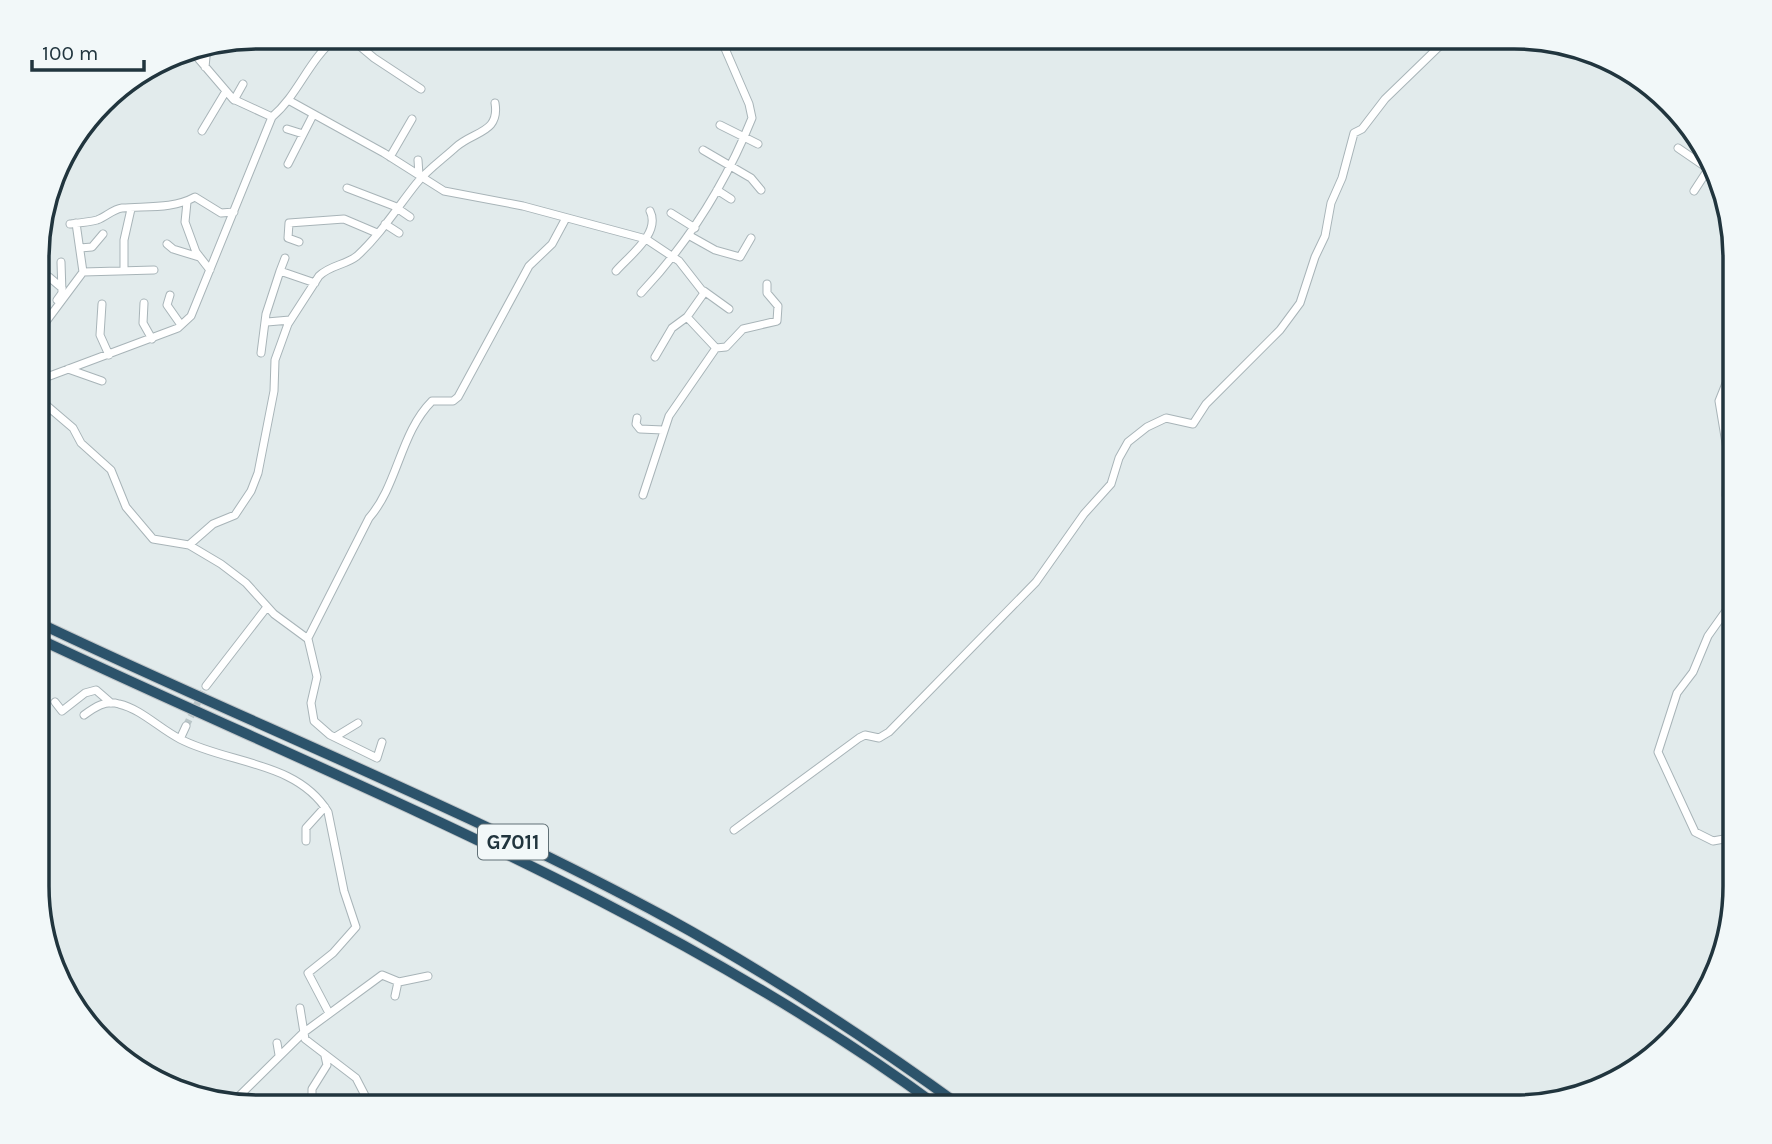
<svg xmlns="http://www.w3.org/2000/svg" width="1772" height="1144" viewBox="0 0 1772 1144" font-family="Karla,sans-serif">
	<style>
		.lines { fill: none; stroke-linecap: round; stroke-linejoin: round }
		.minor-tunnel { stroke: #bbc7c9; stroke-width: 7; stroke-dasharray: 7 3.5; stroke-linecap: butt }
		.minor-casing { stroke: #a8b4b8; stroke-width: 9 }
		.highway-casing { stroke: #c1c6c9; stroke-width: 12 }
		.minor { stroke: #fff; stroke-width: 7 }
		.highway { stroke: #2c536b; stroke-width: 10 }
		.labels { text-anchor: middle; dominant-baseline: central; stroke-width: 5; stroke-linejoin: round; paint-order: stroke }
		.shield { fill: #f2f8f9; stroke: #607076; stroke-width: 2 }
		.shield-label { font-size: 21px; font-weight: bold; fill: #21353e }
		.rim { fill: none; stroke: #21353e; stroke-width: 3.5 }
	</style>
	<rect width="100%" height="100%" fill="#e2ebec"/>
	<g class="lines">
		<!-- minor-tunnel -->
		<path class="minor-tunnel" d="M186,726L206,686"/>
		<defs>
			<path id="minor" d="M349,37L374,58L421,89
				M191,50L233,99L272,117
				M205,67L207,47
				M234,100L243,84
				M290,101L384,153L444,191L523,206L646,239L679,261L704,293L687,317L716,348L669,416L643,495
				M104,102L133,87L178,53
				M720,125L758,144
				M287,129L303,134
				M1685,129L1693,134
				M202,131L226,91
				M1678,148L1713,172
				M703,150L751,178L761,190
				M390,157L412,119
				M418,160L419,175
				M288,164L313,115
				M347,188L394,206L410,217
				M717,190L731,199
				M1694,191L1711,165
				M187,202L185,222L196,252L210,270
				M671,213L695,228
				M76,223L83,272
				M70,224C79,223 89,222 97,220C106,217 113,209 122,208C147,206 173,209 195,197L221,213L234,212
				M385,224L399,233
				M690,236L715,250L740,257L751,238
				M299,242L288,238L289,223L344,219L377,233
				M167,244L173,249L199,257
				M80,248L92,247L103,234
				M124,269V240L131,209
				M280,271L285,258
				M616,271C629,256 661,233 650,211
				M39,276L49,277L62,288
				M704,291L729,309
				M641,293C690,241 725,185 752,118L749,104L720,37
				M170,295L167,305L181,325
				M57,300L62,293L61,262
				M144,303L143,323L152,339
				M102,304L100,335L109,355
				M267,322L290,320
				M39,331L83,272L154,270
				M716,348L726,347L743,329L777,321L778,306L767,293V284
				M261,353L266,314L280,271L315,283
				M655,357L672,328L687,317
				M1735,361L1719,401L1728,455L1726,495L1735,514
				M68,369L102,381
				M39,380L178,328L191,316L272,117C299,94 308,60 337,37
				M39,399L73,428L81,443L111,470L126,507L153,539L189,545L221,564L246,583L274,614L308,639L317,677L311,703L314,721L330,735L377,758L382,742
				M637,418L636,424L640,429L663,430
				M189,545L213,524L235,515L251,491L258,473L274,391L275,360L288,324L319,276C330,265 346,265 357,256C380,235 397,208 416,184C427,170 443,159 456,147C474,131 500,133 495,103
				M1735,598L1708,636L1693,672L1677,693L1658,752L1695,832L1713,841L1735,837
				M308,638L369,518C398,485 400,433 432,401H453L458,397L529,266L552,244L566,218
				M206,686L267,607
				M55,702L62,711L85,693L96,690L111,703
				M84,715C95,707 105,700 119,704C141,709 160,729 180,739C228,764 297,761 328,812L344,891L356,927L333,953L308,973L329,1013
				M335,737L358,723
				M180,739L186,726
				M734,830L859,738L865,735L879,738L889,732L1036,582L1084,514L1111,484L1119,458L1128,442L1147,427L1166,418L1193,424L1206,404L1280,330L1300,303L1315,257L1325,236L1331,203L1342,178L1354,133L1362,129L1385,99L1449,37
				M306,841V828L325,807
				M395,996L398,982
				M300,1008L305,1039L356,1078L371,1107
				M277,1043L279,1055
				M312,1096V1089L327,1065L325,1056
				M232,1103L303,1033L382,975L399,982L428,976"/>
			<path id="highway" d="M39,623C247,722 464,808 667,918C769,974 868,1039 962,1107
				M39,639C345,783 664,905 939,1107"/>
		</defs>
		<!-- minor casing -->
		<use href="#minor" class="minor-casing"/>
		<!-- highway casing -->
		<use href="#highway" class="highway-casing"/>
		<!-- minor -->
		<use href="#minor" class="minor"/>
		<!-- highway -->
		<use href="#highway" class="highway"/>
	</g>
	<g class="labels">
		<!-- shield labels -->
		<rect class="shield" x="478" y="824.5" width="70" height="35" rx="5"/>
		<g class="shield-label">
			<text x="513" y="842">G7011</text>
		</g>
	</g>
	<!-- crop -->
	<path d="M0 0H1772V1144H0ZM258 49H1514A209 209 0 0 1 1723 258V886A209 209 0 0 1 1514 1095H258A209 209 0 0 1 49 886V258A209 209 0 0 1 258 49Z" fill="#f2f8f9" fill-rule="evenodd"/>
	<path class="rim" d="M258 49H1514A209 209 0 0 1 1723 258V886A209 209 0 0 1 1514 1095H258A209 209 0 0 1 49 886V258A209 209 0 0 1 258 49Z"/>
	<!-- scale -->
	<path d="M32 60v10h112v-10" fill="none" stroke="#21353e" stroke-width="3.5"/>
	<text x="42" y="60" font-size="21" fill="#21353e" stroke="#f2f8f9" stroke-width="5" paint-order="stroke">100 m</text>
</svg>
